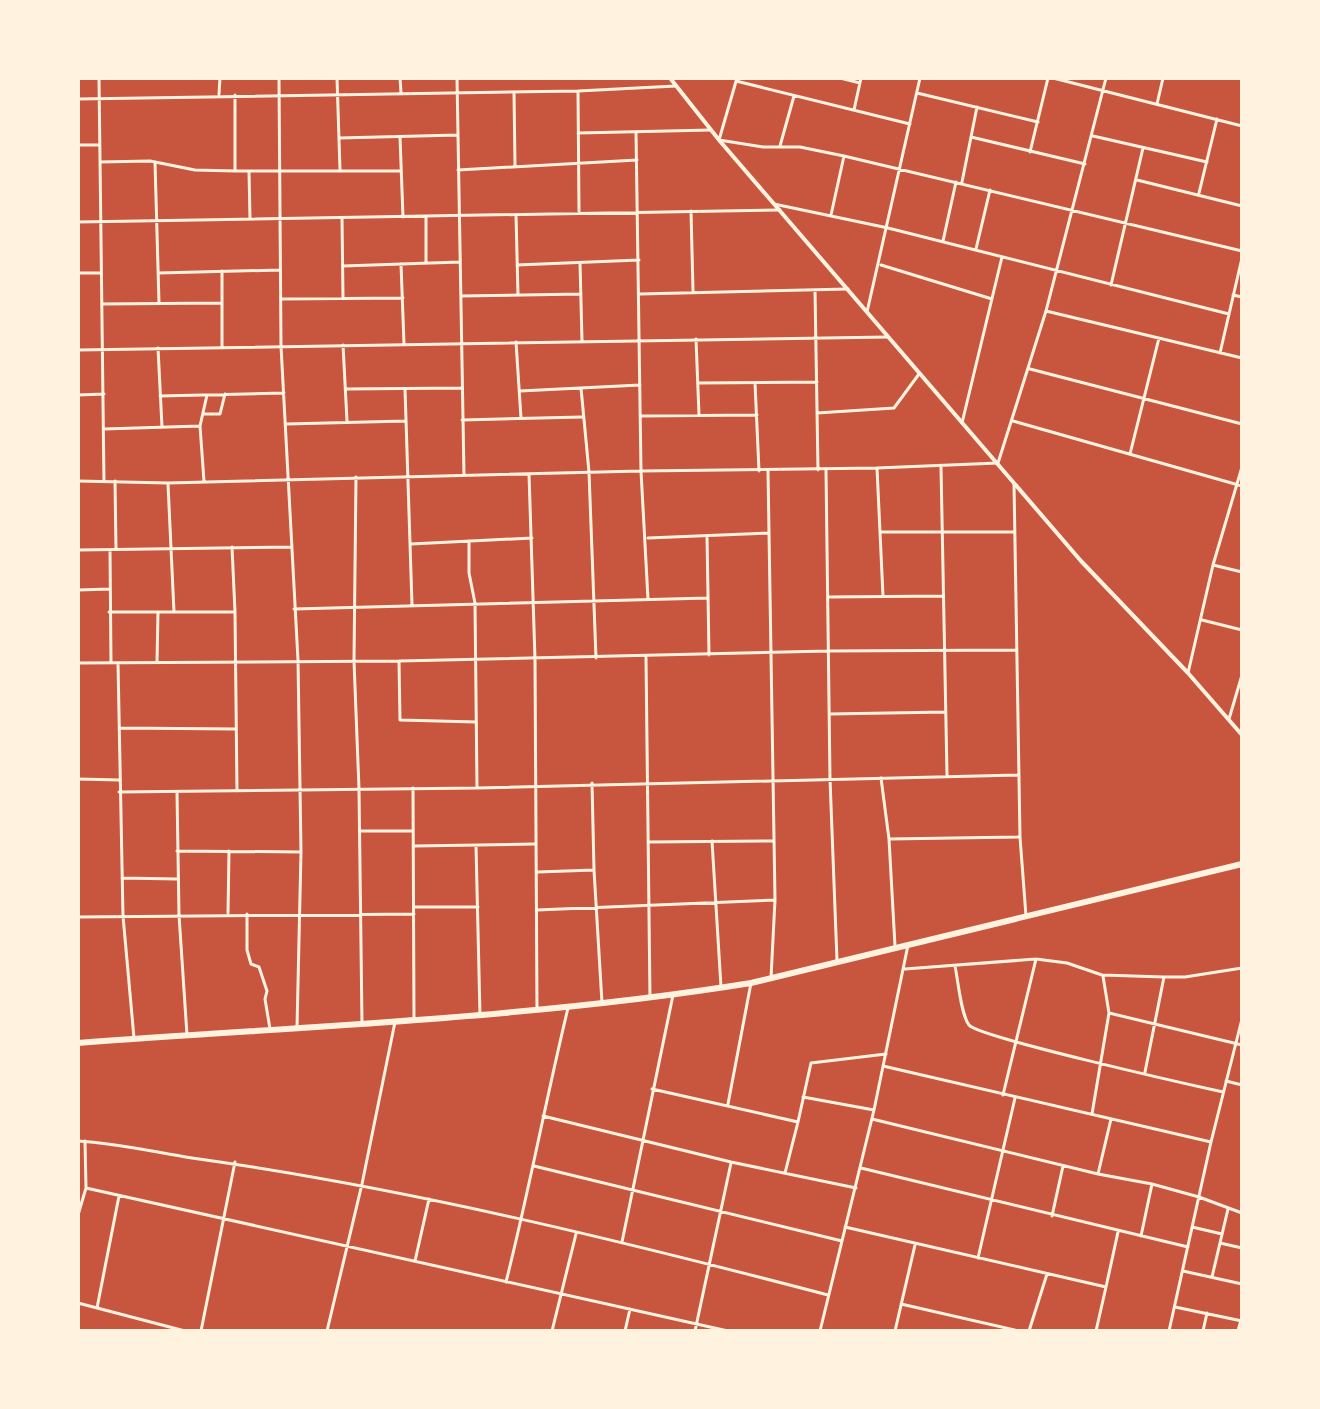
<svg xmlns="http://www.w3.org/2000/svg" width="1320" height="1409" viewBox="0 0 1320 1409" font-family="'Fira Sans Condensed',sans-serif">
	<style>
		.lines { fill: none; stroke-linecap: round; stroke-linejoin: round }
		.minor { stroke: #fff3e0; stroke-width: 3 }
		.tertiary { stroke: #fff3e0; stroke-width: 4 }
		.trunk { stroke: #fff3e0; stroke-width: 6 }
	</style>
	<rect width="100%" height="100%" fill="#c8553d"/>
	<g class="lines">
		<!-- minor -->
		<path class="minor" d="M99,78L104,482
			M279,78L281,346L298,660L301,852L297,1028
			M337,78L340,170
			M400,78L401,93
			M457,78L464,475
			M737,78L719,140L763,147H800L844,156L1242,251
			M840,78L860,83
			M1053,78L1242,126
			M736,81L910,124
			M578,91L579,211
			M514,92L515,166
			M917,93L1038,122
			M219,94L220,78
			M235,95V171
			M78,99L578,91L676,86
			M1157,104L1163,78
			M854,110L861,78
			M636,132L641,471L648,599
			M578,133L711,130
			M1093,136L1207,162
			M400,137L403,217
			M971,137L1085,164
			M339,138L458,135
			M78,145H100
			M780,146L794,96
			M1030,152L1048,78
			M100,162L150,161L195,170L235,171H401
			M155,162L159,303
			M458,170L637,160
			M249,171L250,219
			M1137,180L1242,206
			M962,182L977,107
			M1199,193L1217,119
			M774,204L888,228L1229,314
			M691,211L693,291
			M516,215L518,295
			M831,215L844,156
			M426,217V262
			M342,218L343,298
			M78,222L780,210
			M943,241L956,182
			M976,249L990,190
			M580,263L582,341
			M401,264L404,344
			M517,265L639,260
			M881,265L992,299
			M343,266L460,262
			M78,273H101
			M158,273L280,270
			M1111,285L1143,148
			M815,290L818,470
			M640,294L848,289
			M1233,295L1242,297
			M461,296L581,294
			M282,299L403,298
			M102,304L222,303
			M1046,311L1242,358
			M867,312L920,78
			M696,339L699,415
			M516,342L521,418
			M343,345L347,421
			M222,347V271
			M158,348L162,427
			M78,350L888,337
			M1220,353L1242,258
			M1030,369L1242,424
			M698,383L817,382
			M755,383L759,471
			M581,388L589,472L596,658
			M345,389L462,388
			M405,389L412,605
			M520,391L640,385
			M78,395L104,394
			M160,396L284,393
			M817,413L894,408L919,374
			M203,414H220L225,394
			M641,416L757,415
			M462,420L582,417
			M1013,421L1242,486
			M962,423L1002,257
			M286,424L406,421
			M104,429L200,426
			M1130,454L1159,338
			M941,467L947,775
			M877,468L883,596
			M826,470L830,779L837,961
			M768,471L775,900L771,978
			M529,474L535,659L537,1010
			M356,477L354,661L359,789L362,1024
			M78,481L168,483L641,471L877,468L998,463L1046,311L1106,78
			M115,481L116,549
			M204,481L200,426L207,395
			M168,484L174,612
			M1014,484L1020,837L1026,916
			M880,532H1014
			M707,536L709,655
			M648,538L768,533
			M469,541V573L475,603L477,788
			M411,544L532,538
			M232,547L235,612L237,791
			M78,550L291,547
			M110,550L111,663
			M1213,565L1242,572
			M78,590L110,589
			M828,597L943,596
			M294,609L708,598
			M109,612H235
			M1202,620L1242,630
			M646,658L650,998
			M399,661L400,720L476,722
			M157,662L158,612
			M78,663L399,661L828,651L1016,650
			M118,663L123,916L134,1038
			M1188,673L1213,565L1242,467
			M830,714L946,712
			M1229,719L1242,675
			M120,728L236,729
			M881,778L889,839L895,946
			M78,779L119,780
			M592,783L594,870L602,1003
			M413,788L414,1021
			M119,792L477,788L1019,775
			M177,792L179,915L187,1035
			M361,831H413
			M889,839L1020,837
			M712,841L721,987
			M649,842L773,841
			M414,846L534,844
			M476,846L480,1015
			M177,851L301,852
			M538,872L594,870
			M122,878L177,879
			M414,907H478
			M537,910L775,900
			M228,913L229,851
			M247,914V950L251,964L259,967L267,991L265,999L270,1029
			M78,917L414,914
			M955,966C958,980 961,1015 969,1025C978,1037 1191,1085 1223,1092
			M905,969L1036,959L1067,963L1102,975L1164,977H1185L1242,968
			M1109,1013L1242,1045
			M883,1066L1211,1142
			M1145,1072L1164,977
			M1226,1081L1242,1085
			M652,1089L798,1122L785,1173
			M1003,1095L1036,959
			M803,1097L874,1110
			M728,1104L751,983
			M1092,1114L1109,1013L1103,976
			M543,1116L731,1162L856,1188
			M872,1119L1098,1174L1152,1184L1199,1197L1242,1213
			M798,1122L811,1063L886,1054
			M78,1141C116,1143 154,1152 192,1158C407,1188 618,1240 828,1295
			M534,1166L842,1241
			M861,1168L1188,1247
			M1098,1174L1111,1119
			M86,1188L728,1331
			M78,1215L86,1188L85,1141
			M1052,1216L1063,1166
			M845,1227L1106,1287L1118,1232
			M1192,1227L1222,1234
			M1141,1236L1152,1184
			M622,1242L673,995
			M1220,1243L1242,1248
			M978,1258L1015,1098
			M415,1261L429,1199
			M1183,1271L1242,1284
			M1212,1277L1228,1209
			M506,1282C529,1191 546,1099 568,1008
			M78,1303L185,1331
			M901,1304L1019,1331
			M1175,1307L1242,1321
			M97,1308L119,1196
			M201,1331L235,1162
			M327,1331L362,1184L395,1022
			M552,1331L576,1234
			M625,1331L630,1309
			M695,1331L731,1163
			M820,1331L874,1110L908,945
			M895,1331L915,1245
			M1029,1331L1047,1274
			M1096,1331L1106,1287
			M1169,1331L1211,1142L1242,1019
			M1203,1331L1207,1313
			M1238,1331L1241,1320"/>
		<!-- tertiary -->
		<path class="tertiary" d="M670,78L719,140L1081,561L1188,673L1242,735"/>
		<!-- trunk -->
		<path class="trunk" d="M78,1043C303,1026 528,1019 751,983L1242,864"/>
	</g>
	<!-- border -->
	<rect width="1320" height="1409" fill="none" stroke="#fff3e0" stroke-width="160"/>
</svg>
